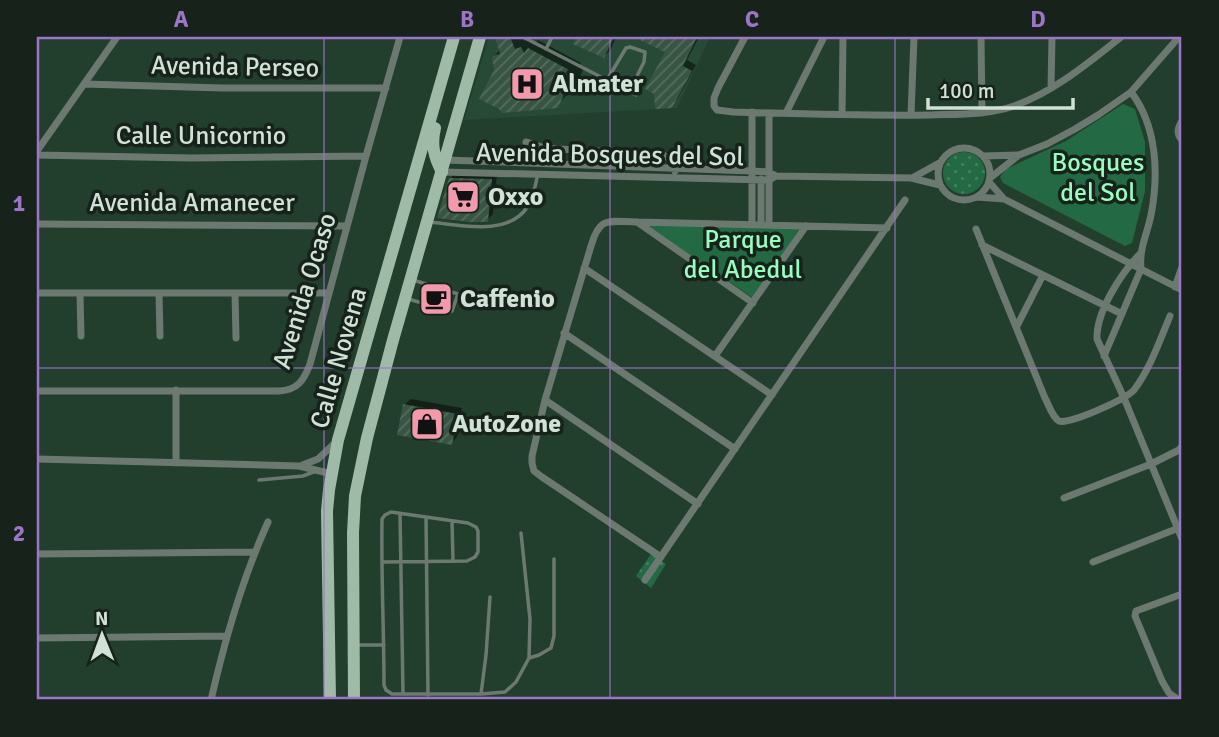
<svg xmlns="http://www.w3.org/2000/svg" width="1219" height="737" viewBox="0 0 1219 737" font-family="Signika,sans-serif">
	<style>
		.built { fill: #264a35 }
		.grass { fill: url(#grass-dots) }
		.park { fill: #236a44 }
		.shadow { fill: #0007 }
		.building { fill: url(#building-hatch) }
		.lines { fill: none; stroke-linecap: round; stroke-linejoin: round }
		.service { stroke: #6c7970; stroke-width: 3.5 }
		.minor { stroke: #6c7970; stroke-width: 7 }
		.primary { stroke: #9fbba8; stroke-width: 12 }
		.grid { fill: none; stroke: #9d74c8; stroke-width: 2; stroke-opacity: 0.55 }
		.labels { text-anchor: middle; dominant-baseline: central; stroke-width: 7; stroke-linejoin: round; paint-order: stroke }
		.street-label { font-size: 26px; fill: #d0e1d5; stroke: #16221a }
		.poi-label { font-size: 26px; font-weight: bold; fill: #d0e1d5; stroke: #16221a; text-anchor: start }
		.park-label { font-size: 26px; fill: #98fcbf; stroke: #16221a }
		.neatline { fill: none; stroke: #9d74c8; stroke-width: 2.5 }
		.grid-label { font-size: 23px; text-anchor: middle; font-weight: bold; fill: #9d74c8 }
	</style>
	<defs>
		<pattern id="grass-dots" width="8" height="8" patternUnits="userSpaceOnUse" patternTransform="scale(1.75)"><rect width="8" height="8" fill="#236a44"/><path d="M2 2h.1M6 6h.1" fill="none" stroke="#427f5e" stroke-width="1.8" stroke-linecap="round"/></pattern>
		<pattern id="building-hatch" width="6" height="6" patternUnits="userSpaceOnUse" patternTransform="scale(1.75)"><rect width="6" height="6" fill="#385543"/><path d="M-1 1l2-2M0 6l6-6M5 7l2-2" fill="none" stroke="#546d5d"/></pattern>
	</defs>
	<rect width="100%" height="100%" fill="#223f2d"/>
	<!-- built -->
	<path class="built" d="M489,37H710L677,108L464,120Z"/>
	<!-- grass -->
	<path class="grass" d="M943 173a21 21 0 1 1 42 0a21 21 0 1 1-42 0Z
		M651,554L666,564L651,588L636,576Z"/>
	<!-- park -->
	<path class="park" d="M1123,104L1135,109L1145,142V191L1132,243L1125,246L1003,183L1000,177L1006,169L1066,141Z
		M644,224L801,226L753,298Z"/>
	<!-- shadow -->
	<path class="shadow" d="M502,37H522L524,41L530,39L534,45L538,40L581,63L580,65L584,67L578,82L557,106L496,70L494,56L501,49L498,40Z
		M578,37H616L610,51L604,56L575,43Z
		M638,37H699L687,60L696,65L677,100L671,106L667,51Z
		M456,173L497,174L493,214L487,220L450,179Z
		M411,399L462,408L457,437L451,443L405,404Z"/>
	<!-- building -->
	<path class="building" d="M505,37H510L515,49L521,47L524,53L528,48L573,72L572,74L577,77L570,93L566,90L558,108L502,113L499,109L479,99L494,70L492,56L500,54L496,40Z
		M576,37H614L604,58L573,44Z
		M634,37H697L683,66L692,71L672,108L655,109L654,94L645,89L665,52Z
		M449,178L492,179L488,222H469L437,218Z
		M403,404L458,414L452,445L397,435Z"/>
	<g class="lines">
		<!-- service -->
		<path class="service" d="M523,37L636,95
			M546,49L552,37
			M607,80L626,48L630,47L645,52L644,62L629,92
			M430,222C460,225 509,237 528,206C534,197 535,185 538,174
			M408,299L452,311L458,294L413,280
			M422,303L428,285
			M444,309L449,291
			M259,480L303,476L316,471
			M400,513L403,694
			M426,517L428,695
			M452,521L453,561
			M383,562L467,561L475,557L478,552V531L476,527L468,523L391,512L385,515L382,519C381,574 384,630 384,685L386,690L392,694H481L505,692L516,682L529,658L530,619L521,533
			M355,645H384
			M529,658L539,655L551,648L554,636V559
			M481,694L486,655L490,597"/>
		<!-- minor -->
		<path class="minor" d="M745,37L718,88L714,98V106L717,110L733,112C799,114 865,116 930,115C958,114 988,115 1014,106C1054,92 1089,62 1121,37
			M981,37L982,113
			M84,84L222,88H386
			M1051,88L1052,37
			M786,113L824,37
			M842,114L843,37
			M911,115L914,37
			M1182,121C1178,127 1176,134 1182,140
			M526,142L545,148L557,149L659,154C668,156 674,160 675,171
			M938 174a26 26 0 1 1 52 0a26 26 0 1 1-52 0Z
			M37,151L117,37
			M37,155L191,158L366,156
			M983,156L1018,155
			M446,160L752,171L769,172L776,176L911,178L940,185
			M442,172L769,180L776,176
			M912,178L941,162
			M990,178L1019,155L1047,144L1075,129L1098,115L1131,92L1179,37
			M989,182L1004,199
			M977,197L1004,199L1182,290
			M637,222L753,303
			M37,224L347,226
			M752,224V112
			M761,224V179
			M769,224V113
			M976,229L1045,398C1049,405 1052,417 1059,421C1069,425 1126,399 1134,390C1150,369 1160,340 1170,316
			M982,245L1122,314
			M1140,254C1121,273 1096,312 1097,339L1124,398L1182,539
			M584,268L772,395
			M1175,287L1182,267
			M37,293H329
			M80,293L81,336
			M159,293L160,336
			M235,293L236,338
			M1017,326L1043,275
			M564,333L735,449
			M715,356L806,226
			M1104,356L1141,269C1139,248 1147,235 1151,215C1159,174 1157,126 1131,92
			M176,390V463
			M37,391H279C298,390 304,380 310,364L366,156L400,37
			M545,400L698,504
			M37,459L299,466L332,474
			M300,466L318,459L336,442
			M1064,498L1151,464L1179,450L1182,446
			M37,554L254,552
			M661,557L542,477L534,471L532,463V456L545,400L591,246C600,215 609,222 637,222L887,228
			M1093,562L1181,527
			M645,580L905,200
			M37,638L226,636
			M211,700C225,639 242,579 268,522
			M1179,700L1169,693L1162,681L1135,616L1136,611L1182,594"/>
		<!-- primary -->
		<path class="primary" d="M435,128C431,145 434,157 442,172
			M330,700L327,511L329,490L338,440L454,37
			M354,700L353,533L355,496L367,438L393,340L480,37"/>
	</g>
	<!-- grid -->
	<path class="grid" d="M324,37V700M610,37V700M895,37V700M37,368H1182"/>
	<!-- icons -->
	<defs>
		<symbol id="hospital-square" viewBox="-11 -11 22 22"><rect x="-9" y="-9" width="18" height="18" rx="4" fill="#f29aac" stroke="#16221a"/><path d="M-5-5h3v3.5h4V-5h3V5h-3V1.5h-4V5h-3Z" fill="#111"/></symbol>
		<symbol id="supermarket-square" viewBox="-11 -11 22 22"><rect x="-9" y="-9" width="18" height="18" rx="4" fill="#f29aac" stroke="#16221a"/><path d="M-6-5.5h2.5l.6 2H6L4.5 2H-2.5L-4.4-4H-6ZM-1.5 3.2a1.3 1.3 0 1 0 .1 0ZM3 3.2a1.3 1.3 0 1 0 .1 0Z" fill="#111"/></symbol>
		<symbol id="cafe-square" viewBox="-11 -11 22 22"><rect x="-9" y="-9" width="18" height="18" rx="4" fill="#f29aac" stroke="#16221a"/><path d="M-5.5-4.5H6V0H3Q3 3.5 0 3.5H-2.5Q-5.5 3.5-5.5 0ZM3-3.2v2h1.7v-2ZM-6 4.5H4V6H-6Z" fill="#111"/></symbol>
		<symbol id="shop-square" viewBox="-11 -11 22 22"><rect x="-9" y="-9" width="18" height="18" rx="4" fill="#f29aac" stroke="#16221a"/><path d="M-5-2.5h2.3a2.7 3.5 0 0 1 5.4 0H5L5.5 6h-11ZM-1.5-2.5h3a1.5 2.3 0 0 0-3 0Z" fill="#111"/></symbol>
	</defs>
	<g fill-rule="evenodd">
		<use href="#hospital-square" x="508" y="65" width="38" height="38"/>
		<use href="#supermarket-square" x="444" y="178" width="38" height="38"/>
		<use href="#cafe-square" x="417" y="280" width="38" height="38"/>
		<use href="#shop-square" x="408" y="405" width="38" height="38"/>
	</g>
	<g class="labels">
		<!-- street labels -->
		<g class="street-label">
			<text transform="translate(235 67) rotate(1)">Avenida Perseo</text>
			<text x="201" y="136">Calle Unicornio</text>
			<text transform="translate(610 155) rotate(1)">Avenida Bosques del Sol</text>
			<text x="192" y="203">Avenida Amanecer</text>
			<text transform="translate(305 291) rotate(-73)">Avenida Ocaso</text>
			<text transform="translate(339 358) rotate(-74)">Calle Novena</text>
		</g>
		<!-- poi labels -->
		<g class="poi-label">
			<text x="552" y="84">Almater</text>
			<text x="488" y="197">Oxxo</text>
			<text x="460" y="299">Caffenio</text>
			<text x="452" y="424">AutoZone</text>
		</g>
		<!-- park labels -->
		<g class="park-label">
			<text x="1098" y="163">Bosques<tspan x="1098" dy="30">del Sol</tspan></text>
			<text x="743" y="240">Parque<tspan x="743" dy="30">del Abedul</tspan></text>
		</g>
	</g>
	<!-- border -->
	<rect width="1219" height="737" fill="none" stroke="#16221a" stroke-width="77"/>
	<!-- north arrow -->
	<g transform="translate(102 635) rotate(359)" stroke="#16221a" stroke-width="5" paint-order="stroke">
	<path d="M0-5L12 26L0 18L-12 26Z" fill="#d0e1d5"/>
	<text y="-10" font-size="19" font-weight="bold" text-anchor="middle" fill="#d0e1d5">N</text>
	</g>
	<!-- scale -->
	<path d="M928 98v10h145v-10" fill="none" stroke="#d0e1d5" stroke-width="3.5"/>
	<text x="939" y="98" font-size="21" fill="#d0e1d5" stroke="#16221a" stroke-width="5" paint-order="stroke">100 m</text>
	<rect x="38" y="38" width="1142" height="660" class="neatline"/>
	<g class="grid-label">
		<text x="181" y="27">A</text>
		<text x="467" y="27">B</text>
		<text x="752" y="27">C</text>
		<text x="1038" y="27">D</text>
		<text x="19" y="211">1</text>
		<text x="19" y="541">2</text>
	</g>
</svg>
